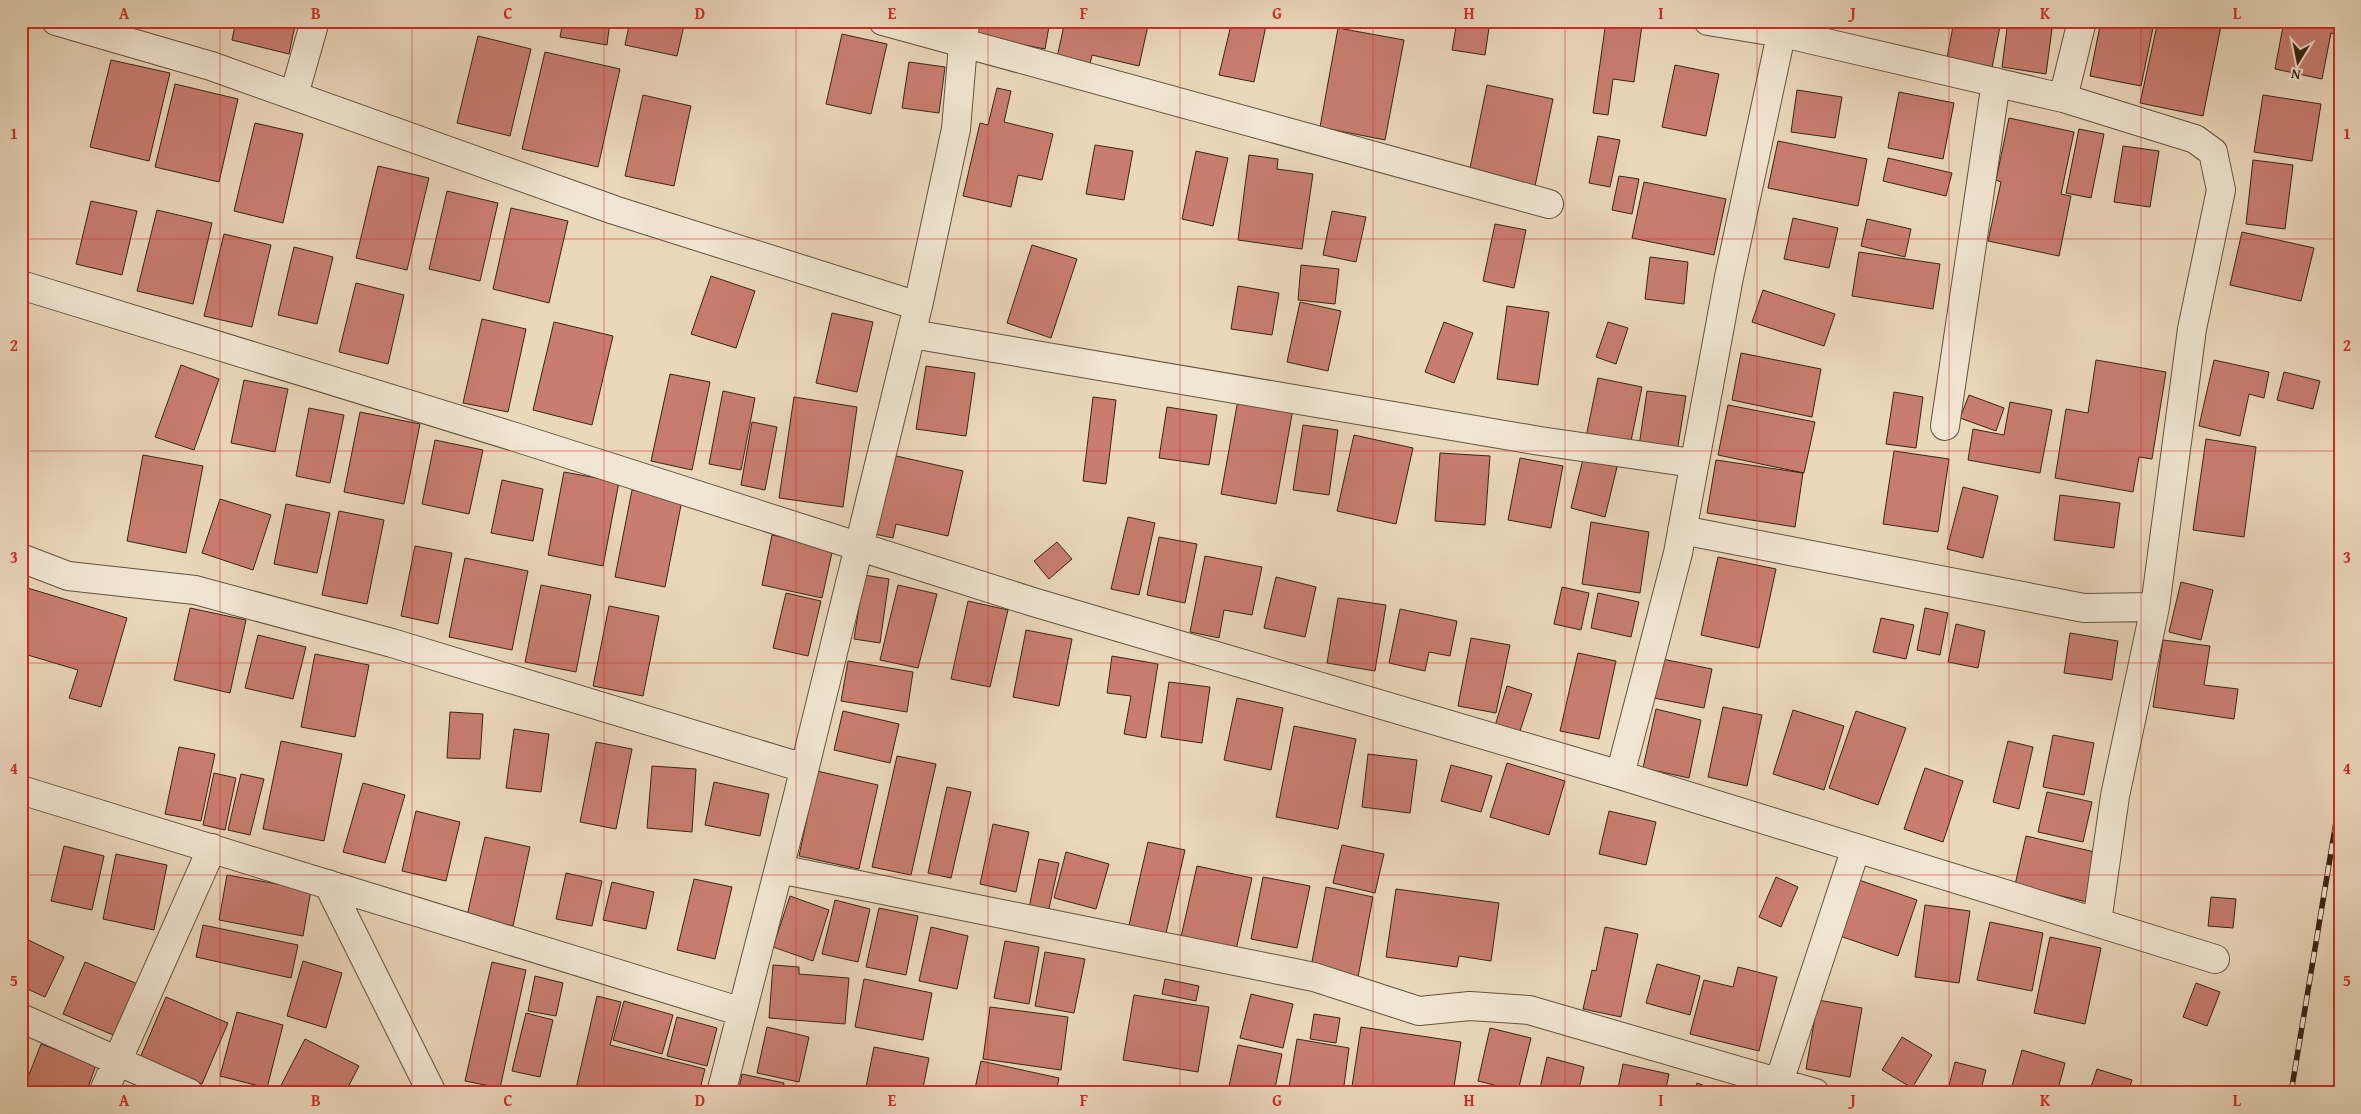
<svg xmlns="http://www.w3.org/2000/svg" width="2361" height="1114" viewBox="0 0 2361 1114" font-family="'Gentium Book Plus',serif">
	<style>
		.building { fill: #c97d70; stroke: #362513 }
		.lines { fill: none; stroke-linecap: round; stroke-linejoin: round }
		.minor-casing { stroke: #63523d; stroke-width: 30 }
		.minor { stroke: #f1e6d3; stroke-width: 28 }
		.rail-casing { stroke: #362513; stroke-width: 5.5 }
		.rail { stroke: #f1e6d3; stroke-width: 4; stroke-dasharray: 11; stroke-linecap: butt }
		.grid { fill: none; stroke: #d62828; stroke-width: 1; stroke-opacity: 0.55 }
		.neatline { fill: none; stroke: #d62828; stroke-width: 2 }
		.grid-label { font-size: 16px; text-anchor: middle; font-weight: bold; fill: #d62828 }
	</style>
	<rect width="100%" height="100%" fill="#ead8bb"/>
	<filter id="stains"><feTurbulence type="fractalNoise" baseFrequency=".004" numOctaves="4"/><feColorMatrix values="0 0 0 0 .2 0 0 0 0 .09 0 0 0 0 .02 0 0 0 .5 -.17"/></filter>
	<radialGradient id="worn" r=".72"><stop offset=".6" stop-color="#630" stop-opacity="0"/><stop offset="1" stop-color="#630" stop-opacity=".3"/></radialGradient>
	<!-- building -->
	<path class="building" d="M236,21H296L289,54L232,40Z
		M563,21H610L607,45L560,37Z
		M630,21H685L677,56L625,45Z
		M977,21H1050L1045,49L974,35Z
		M1065,21H1149L1139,66L1092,55L1089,69L1056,62Z
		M1232,21H1267L1254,82L1219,75Z
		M1457,21H1490L1485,55L1452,50Z
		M1606,21L1642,25L1634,82L1613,79L1608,115L1593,113Z
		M1954,21H2001L1992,68L1947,58Z
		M2008,21H2053L2046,74L2002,67Z
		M2101,21L2154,23L2141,86L2090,76Z
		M2158,21H2222L2203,116L2140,103Z
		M2284,21H2313L2330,25L2331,21H2340V35L2331,33L2322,79L2275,69Z
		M1338,28L1404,40L1385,140L1320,127Z
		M842,34L887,44L871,114L826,104Z
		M478,36L531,49L510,136L457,123Z
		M545,52L620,69L598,167L522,149Z
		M111,60L170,73L149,161L90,147Z
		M909,62L945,67L939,113L902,108Z
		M1675,65L1719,74L1706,136L1662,127Z
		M175,84L238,99L219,182L155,167Z
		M1487,85L1553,99L1534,191L1468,178Z
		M997,88L1011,91L1004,122L1053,134L1042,180L1018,175L1011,207L963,196L980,123L988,125Z
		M1797,90L1842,97L1835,138L1791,132Z
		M1899,92L1954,103L1943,159L1888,148Z
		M643,95L691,106L674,186L625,176Z
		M2263,95L2321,104L2312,161L2254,152Z
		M2009,118L2074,132L2061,194L2071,196L2059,256L1988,241L2001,182L1996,180Z
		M255,123L303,134L283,223L234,211Z
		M2079,129L2104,134L2091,198L2066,193Z
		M1598,136L1620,140L1610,187L1589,183Z
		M1778,141L1867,159L1858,206L1768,188Z
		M1095,145L1133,151L1124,200L1086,194Z
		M2123,146L2159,151L2150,207L2114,202Z
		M1196,151L1228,158L1213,226L1182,219Z
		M1249,155L1278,159L1277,169L1313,174L1302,249L1238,240Z
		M1888,158L1952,173L1946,196L1883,181Z
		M2253,160L2293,165L2285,229L2246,224Z
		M378,166L429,178L407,270L356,258Z
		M1619,176L1639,179L1632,214L1612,210Z
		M1644,182L1726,199L1714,255L1632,238Z
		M447,191L498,203L480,281L429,269Z
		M91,201L137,211L122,275L76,264Z
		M511,208L568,221L549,303L493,289Z
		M157,210L212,223L193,304L137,291Z
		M1332,211L1366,217L1356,262L1323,255Z
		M1793,218L1838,228L1829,268L1784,259Z
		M1867,219L1911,229L1905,257L1861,246Z
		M1495,224L1526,230L1514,288L1483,281Z
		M2242,232L2314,248L2301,301L2230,285Z
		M224,234L271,245L252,327L204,316Z
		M1032,245L1077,259L1051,338L1007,323Z
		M294,247L333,257L317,324L278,315Z
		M1859,252L1940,264L1933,309L1852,296Z
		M1650,257L1688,262L1684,304L1645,299Z
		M1301,265L1339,269L1335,304L1298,300Z
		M711,276L755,291L736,348L691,334Z
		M356,283L404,295L388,364L339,352Z
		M1238,286L1279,293L1272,335L1231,329Z
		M1763,290L1835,314L1824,346L1752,322Z
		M1300,302L1341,311L1328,371L1287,362Z
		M1507,306L1549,312L1538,385L1497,379Z
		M832,313L873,322L857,392L816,383Z
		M482,319L526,329L508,412L463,403Z
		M554,322L613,336L592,425L533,410Z
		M1444,322L1473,333L1454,383L1425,372Z
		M1608,322L1628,328L1616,364L1596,357Z
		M1741,353L1821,369L1812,417L1732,400Z
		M2096,360L2166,372L2152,459L2139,457L2133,492L2055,478L2066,409L2088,413Z
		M2214,360L2269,372L2264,398L2249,394L2240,436L2199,426Z
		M181,365L219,379L194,450L155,437Z
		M926,366L975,373L966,436L916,429Z
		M2284,372L2320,381L2313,409L2277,400Z
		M670,374L710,382L692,470L651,461Z
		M1598,378L1642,387L1629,451L1585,442Z
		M244,380L288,389L275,452L231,443Z
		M723,391L755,398L741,470L709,464Z
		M1647,391L1686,396L1677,452L1639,446Z
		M1894,392L1923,397L1916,448L1886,444Z
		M1969,395L2004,408L1996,431L1960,418Z
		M794,397L857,407L843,507L779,498Z
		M1093,397L1116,400L1106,484L1083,481Z
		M1238,400L1293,409L1276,504L1221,494Z
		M2010,402L2052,410L2040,473L1968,460L1973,429L2004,435Z
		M1728,405L1815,422L1804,473L1718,455Z
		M1167,407L1217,415L1209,465L1159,458Z
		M309,408L344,415L330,483L296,476Z
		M360,412L420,424L404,504L344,492Z
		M752,422L777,427L765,490L741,485Z
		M1303,425L1338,430L1329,495L1293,490Z
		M1354,435L1413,448L1396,524L1337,511Z
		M2206,439L2256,447L2244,537L2193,530Z
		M435,440L483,450L469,514L422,504Z
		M1894,451L1949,459L1938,532L1883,524Z
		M883,453L963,471L948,536L896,524L893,538L865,532Z
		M1440,453L1490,456L1485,525L1435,521Z
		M143,455L203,466L186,553L127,541Z
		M1584,455L1618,463L1605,517L1571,508Z
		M1520,458L1563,466L1551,528L1508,520Z
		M1716,460L1803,473L1795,527L1707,513Z
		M564,472L619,482L603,566L548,555Z
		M502,480L543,489L533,541L491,533Z
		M1963,487L1998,496L1983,558L1947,549Z
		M632,490L682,500L665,587L615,577Z
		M2060,495L2120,503L2114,548L2054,540Z
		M220,499L271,515L253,570L202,553Z
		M286,504L330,513L317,573L274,564Z
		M339,511L384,520L367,604L322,595Z
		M1128,517L1155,523L1139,595L1111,589Z
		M1591,522L1649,532L1640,593L1582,584Z
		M772,535L833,548L822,598L762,585Z
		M1159,537L1197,544L1185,603L1147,595Z
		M1057,542L1072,559L1049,579L1034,561Z
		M415,546L452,553L438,624L401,616Z
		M1205,556L1262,567L1252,615L1224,610L1219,638L1190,632Z
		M1718,557L1776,569L1759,648L1701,635Z
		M465,558L528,571L512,650L449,637Z
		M864,575L889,579L880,643L854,639Z
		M1276,577L1316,587L1305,637L1264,628Z
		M2181,582L2213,590L2201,640L2169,632Z
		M541,585L591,595L576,672L525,662Z
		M898,585L937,594L918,668L880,660Z
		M21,586L127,618L101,707L69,698L78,670L21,653Z
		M1562,587L1589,593L1581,630L1554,624Z
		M786,593L821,601L808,656L773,648Z
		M1598,593L1639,602L1631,637L1591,628Z
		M1338,598L1386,605L1375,671L1327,663Z
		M968,601L1008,610L990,687L951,679Z
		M609,606L659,616L643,696L593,686Z
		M190,608L246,620L230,693L174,680Z
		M1925,608L1948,613L1940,655L1917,650Z
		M1400,609L1457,621L1450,656L1429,652L1425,671L1389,663Z
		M1881,618L1914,625L1906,659L1873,652Z
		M1956,624L1985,631L1978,668L1948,662Z
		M1026,630L1072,639L1059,706L1013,697Z
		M2070,633L2118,641L2112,680L2064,673Z
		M258,635L306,647L293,699L245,688Z
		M1471,638L1510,645L1496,713L1458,706Z
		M2163,640L2210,646L2204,685L2238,689L2234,719L2153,707Z
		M1578,653L1616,661L1599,739L1560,731Z
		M315,654L369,665L355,737L301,727Z
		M1112,656L1158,664L1146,738L1124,734L1131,696L1107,693Z
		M1657,658L1712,669L1704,708L1649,697Z
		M848,661L913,672L907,712L841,701Z
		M1169,682L1210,687L1202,743L1161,737Z
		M1507,686L1532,694L1519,734L1495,726Z
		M1237,698L1283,708L1271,770L1224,760Z
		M1723,707L1762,715L1747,786L1708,777Z
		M1656,709L1701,720L1689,778L1643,768Z
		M1793,710L1844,726L1824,790L1773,774Z
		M843,711L899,724L890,763L834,750Z
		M1856,711L1906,728L1878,805L1829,788Z
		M450,712L483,714L480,759L447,758Z
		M1294,726L1356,739L1338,829L1276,817Z
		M514,729L549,734L541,792L506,788Z
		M2053,735L2094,743L2084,795L2043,787Z
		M281,741L342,754L324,841L263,829Z
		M2008,741L2033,747L2019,809L1993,802Z
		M596,742L632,749L616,829L580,822Z
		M179,747L215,754L201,821L165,814Z
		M1368,754L1417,760L1410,813L1362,807Z
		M897,756L936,764L911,875L872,867Z
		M1507,763L1565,781L1549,835L1490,817Z
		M1451,765L1492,776L1481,812L1441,801Z
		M652,766L696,769L692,832L647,828Z
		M1925,768L1963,781L1943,842L1904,829Z
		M817,771L878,785L859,869L799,856Z
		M214,773L236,778L225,830L203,825Z
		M241,774L264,779L250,835L228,830Z
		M714,782L769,794L760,836L705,825Z
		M363,783L405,795L385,863L343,852Z
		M947,787L971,792L951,878L928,873Z
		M2047,792L2092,802L2083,842L2038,832Z
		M416,811L460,822L446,881L402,871Z
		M1609,811L1656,822L1646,865L1599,854Z
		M993,824L1029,832L1016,892L980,884Z
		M2026,836L2099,853L2087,902L2015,885Z
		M485,837L530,847L513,926L467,916Z
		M21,840L28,842L21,864Z
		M1148,842L1185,850L1164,942L1127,934Z
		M1342,845L1384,854L1375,893L1333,883Z
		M64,846L104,856L92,910L51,901Z
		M1066,852L1109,864L1096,909L1054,898Z
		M116,854L167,865L154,930L103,919Z
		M1039,859L1059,863L1048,913L1029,908Z
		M1197,866L1252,878L1236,950L1181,937Z
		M566,873L602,881L592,926L556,919Z
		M227,875L311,890L303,936L219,920Z
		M1263,877L1310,886L1297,948L1251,939Z
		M1776,877L1798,887L1781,927L1759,917Z
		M694,879L732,887L715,959L677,950Z
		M1856,879L1917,900L1898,956L1837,935Z
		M612,882L654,892L646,929L603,920Z
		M1326,887L1373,897L1358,977L1311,967Z
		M1396,889L1499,903L1491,961L1459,956L1457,967L1386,957Z
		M790,896L829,910L813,961L773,947Z
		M2211,897L2236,899L2233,928L2208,926Z
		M835,900L870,909L858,962L822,954Z
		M1925,905L1970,911L1959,983L1915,977Z
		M879,908L918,916L906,975L866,967Z
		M1990,922L2043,933L2032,991L1977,980Z
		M203,925L298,945L291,978L196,957Z
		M931,927L968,936L957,989L919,981Z
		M1605,927L1638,934L1621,1017L1583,1009L1592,970L1596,971Z
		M22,937L64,957L45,997L21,986Z
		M2050,937L2101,948L2085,1024L2034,1013Z
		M1005,941L1039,947L1029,1004L994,998Z
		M1045,952L1085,959L1074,1013L1035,1006Z
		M303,961L342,973L326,1028L287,1016Z
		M85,962L140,985L118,1037L63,1014Z
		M492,962L526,970L500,1088L465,1081Z
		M1657,964L1700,976L1690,1015L1646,1003Z
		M773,965L799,967V974L849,978L845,1024L769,1018Z
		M1738,967L1777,977L1759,1051L1690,1034L1704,980L1733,987Z
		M535,976L563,983L556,1016L528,1011Z
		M864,979L932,993L923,1040L855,1027Z
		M1165,979L1199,986L1196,1001L1162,994Z
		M2196,983L2220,992L2207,1026L2183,1017Z
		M1251,994L1293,1004L1283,1048L1240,1038Z
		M1134,995L1209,1007L1198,1072L1123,1060Z
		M597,996L621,1002L610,1045L705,1069L699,1093H575Z
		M166,997L228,1023L202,1084L140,1058Z
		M1818,1000L1862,1008L1850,1077L1806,1069Z
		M624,1001L673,1015L662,1054L613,1040Z
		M990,1007L1068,1017L1061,1070L983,1059Z
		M237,1012L283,1025L267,1088L220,1076Z
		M526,1013L553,1020L540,1077L512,1071Z
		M1314,1014L1340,1018L1336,1043L1310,1039Z
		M677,1017L717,1028L707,1066L667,1056Z
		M767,1027L809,1037L799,1082L757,1073Z
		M1361,1027L1461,1042L1453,1093H1351Z
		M1490,1028L1531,1038L1518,1091L1478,1081Z
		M1902,1037L1932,1055L1912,1088L1882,1070Z
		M305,1039L359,1066L345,1093H277Z
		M1297,1039L1349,1048L1343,1093H1288Z
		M41,1044L96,1065L86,1093H22Z
		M1238,1045L1282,1054L1274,1093L1228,1091Z
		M874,1047L929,1058L922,1093L865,1092Z
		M2022,1050L2065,1063L2057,1093H2010Z
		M1547,1057L1584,1067L1578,1093H1539Z
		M981,1061L1059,1078L1056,1093H974Z
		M1955,1062L1986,1070L1980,1093H1947Z
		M1623,1064L1669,1074L1665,1093H1617Z
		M2097,1069L2132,1080L2128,1093H2089Z
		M742,1074L784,1083L782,1093H738Z
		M1697,1083L1724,1093H1693Z
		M364,1085L376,1093H359Z"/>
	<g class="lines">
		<defs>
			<path id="minor" d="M56,21L211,66L614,210L918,306
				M883,21L1549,204
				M1708,21L1783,33L2063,98L2195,139L2213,152L2221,190L2192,329L2155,607L2115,796L2097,922
				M294,95L315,21
				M2063,98L2082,21
				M21,285L515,437L1033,602L1620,775L2215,959
				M912,334L1540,441L1693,463
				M1945,426L1996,82
				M1682,530L2084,608L2155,607
				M21,558L68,576L195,590L392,643L804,768
				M1620,775L1678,553L1729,277L1784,21
				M21,790L742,1012
				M779,869L1314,977L1419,1011L1470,1006L1529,1010L1815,1093
				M328,884L432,1093
				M21,1018L189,1093
				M1779,1082L1856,848
				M103,1093L212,848
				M721,1093L797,799L918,306L956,129L965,21"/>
		</defs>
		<!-- minor casing -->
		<use href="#minor" class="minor-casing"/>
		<!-- minor -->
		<use href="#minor" class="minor"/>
		<defs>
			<path id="rail" d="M2291,1093L2340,798"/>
		</defs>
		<!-- rail casing -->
		<use href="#rail" class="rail-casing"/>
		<!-- rail -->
		<use href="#rail" class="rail"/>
	</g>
	<!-- grid -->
	<path class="grid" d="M220,21V1093M412,21V1093M604,21V1093M796,21V1093M988,21V1093M1180,21V1093M1373,21V1093M1565,21V1093M1757,21V1093M1949,21V1093M2141,21V1093M21,239H2340M21,451H2340M21,663H2340M21,875H2340"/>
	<!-- margin -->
	<rect width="2361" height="1114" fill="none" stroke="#ead8bb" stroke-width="55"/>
	<!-- north arrow -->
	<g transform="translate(2298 62) rotate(190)" stroke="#f1e6d3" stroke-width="4" paint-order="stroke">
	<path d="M0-4L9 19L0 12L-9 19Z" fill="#362513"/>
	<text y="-8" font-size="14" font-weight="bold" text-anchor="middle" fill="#362513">N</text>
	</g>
	<rect x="28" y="28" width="2306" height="1058" class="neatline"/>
	<g class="grid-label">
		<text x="124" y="19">A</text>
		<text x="316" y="19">B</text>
		<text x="508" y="19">C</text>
		<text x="700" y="19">D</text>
		<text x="892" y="19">E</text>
		<text x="1084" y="19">F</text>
		<text x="1277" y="19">G</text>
		<text x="1469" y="19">H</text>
		<text x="1661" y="19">I</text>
		<text x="1853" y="19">J</text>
		<text x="2045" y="19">K</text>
		<text x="2237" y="19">L</text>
		<text x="14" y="139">1</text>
		<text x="2347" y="139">1</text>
		<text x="14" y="351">2</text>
		<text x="2347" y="351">2</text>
		<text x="14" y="563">3</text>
		<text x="2347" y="563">3</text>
		<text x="14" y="774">4</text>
		<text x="2347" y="774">4</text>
		<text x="14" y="986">5</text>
		<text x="2347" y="986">5</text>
		<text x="124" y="1106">A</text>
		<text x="316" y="1106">B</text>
		<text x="508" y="1106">C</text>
		<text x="700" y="1106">D</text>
		<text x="892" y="1106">E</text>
		<text x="1084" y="1106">F</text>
		<text x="1277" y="1106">G</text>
		<text x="1469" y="1106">H</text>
		<text x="1661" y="1106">I</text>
		<text x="1853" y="1106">J</text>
		<text x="2045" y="1106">K</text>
		<text x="2237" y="1106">L</text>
	</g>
	<rect width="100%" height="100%" filter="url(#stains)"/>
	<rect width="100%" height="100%" fill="url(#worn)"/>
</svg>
